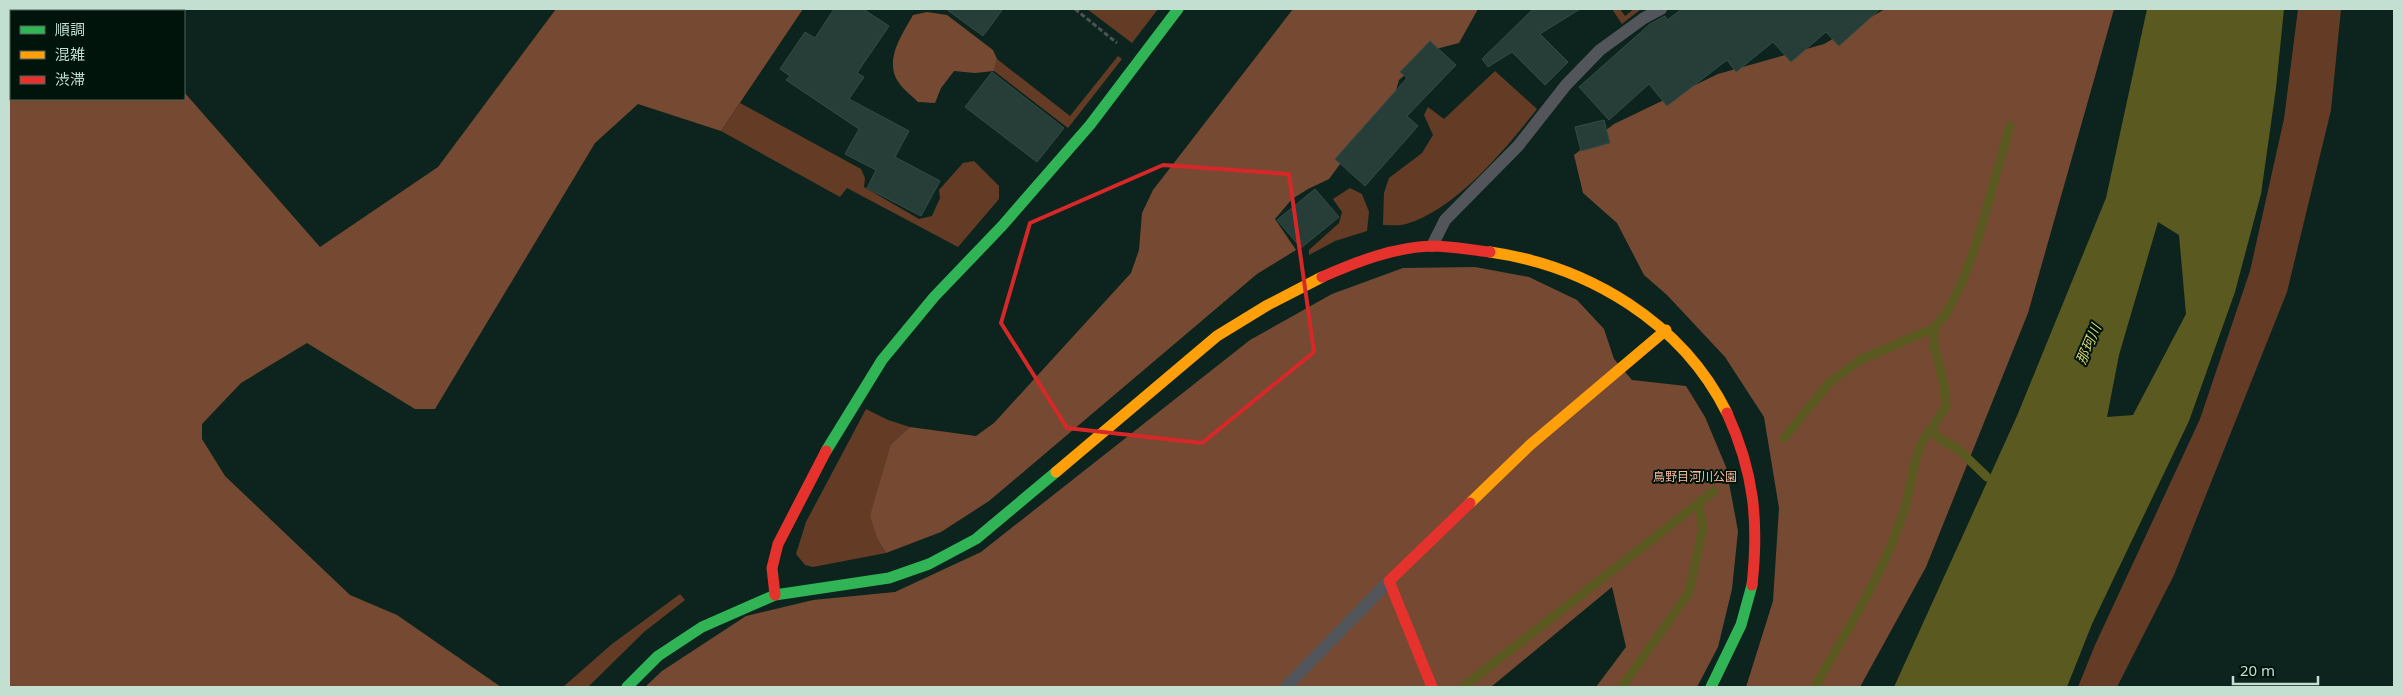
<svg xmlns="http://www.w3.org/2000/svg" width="2403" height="696" viewBox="0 0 2403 696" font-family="'Noto Sans','Noto Sans JP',sans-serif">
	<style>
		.green { fill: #643c26 }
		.forest { fill: #764a32 }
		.water { fill: #5a591f; fill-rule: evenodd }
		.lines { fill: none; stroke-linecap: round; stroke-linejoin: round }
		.stream { stroke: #5a591f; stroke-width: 9 }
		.building { fill: #273d37; stroke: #344c46 }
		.path { stroke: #4b5353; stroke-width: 3; stroke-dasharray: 5 2.5; stroke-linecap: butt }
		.lane { stroke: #525559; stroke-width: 12 }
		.fast { stroke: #30b455; stroke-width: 11 }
		.slow { stroke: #ff9f0a; stroke-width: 11 }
		.jam { stroke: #e5322d; stroke-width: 11 }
		.marked { fill: none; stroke: #d62828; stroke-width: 4; stroke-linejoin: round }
		.labels { text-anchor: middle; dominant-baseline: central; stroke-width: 4; stroke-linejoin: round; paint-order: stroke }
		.park-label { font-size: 12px; fill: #ffba9a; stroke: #01140c }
		.water-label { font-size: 14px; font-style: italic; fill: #d2ce73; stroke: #01140c }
	</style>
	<rect width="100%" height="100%" fill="#0c241d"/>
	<!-- green -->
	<path class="green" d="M1087,9H1158L1132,43Z
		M1612,9H1620L1625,16L1634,9H1641L1622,24Z
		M2298,9H2341L2331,110L2287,292L2174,575L2117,687H2078L2095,645L2200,419L2250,271L2284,119Z
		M1118,56L1122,59L1068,128L994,71L997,59L1070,116Z
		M1495,71L1537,109C1505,149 1457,209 1406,224C1400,226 1390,225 1383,225L1384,193L1389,178L1422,153L1433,135L1424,115L1428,107L1444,119Z
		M740,103L861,169L865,178L864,187L919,219L932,216L940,198L939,190L963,163L974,161L999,186V199L958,247L847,188L840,197L721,131Z
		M1350,188L1362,194L1369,212L1367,231L1335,241L1309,255V250L1339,223L1342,212L1333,199Z
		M866,409L888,420L910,427L891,444L878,540L886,553L813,567L805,565L796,554L806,522Z
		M680,594L685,600L644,632L588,687H563L612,644Z"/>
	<!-- forest -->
	<path class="forest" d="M9,9H111L113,11H11V99H184V92L320,247L438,167L556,9H803L721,131L638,104L595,143L435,409H415L307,343L241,383L202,424V439L225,476L350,595L397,615L501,687H9Z
		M1293,9H1478L1459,43L1432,50L1399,80L1394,97L1352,148L1329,179L1308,189L1292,199L1275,219L1296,250L1257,274L989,501L941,532L886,553L878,540L870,516L891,444L910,427L976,436L994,423L1131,273L1139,250L1142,213L1153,190Z
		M1885,9H2114L2028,313L1926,567L1860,687H1746L1773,601L1779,508L1764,417L1725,357L1667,295L1644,275L1617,223L1583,193L1574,155L1614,124L1718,74L1824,44Z
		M927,12L947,15L993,50L997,59L994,71L975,73L954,71L941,88L935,103L918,102C911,95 900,87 896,78C886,57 903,33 913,15Z
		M1475,267L1529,277L1577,300L1604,329L1614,359L1632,380L1686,386L1705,417L1726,467L1738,531L1732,589L1718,647L1697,687H1596L1626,647L1612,587L1491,687H645L662,671L746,616L813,600L895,592L981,552L1250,340L1332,294L1403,268Z"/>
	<!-- water -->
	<path class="water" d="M2147,9H2284L2276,88L2261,194L2235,292L2189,421L2092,624L2067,687H1894L2017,416L2106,198ZM2158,222L2179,235L2186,314L2133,415L2107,417L2119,355Z"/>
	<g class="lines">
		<!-- stream -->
		<path class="stream" d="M1784,438L1829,383L1860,360L1934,328
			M1987,477L1958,449L1938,438L1932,428L1946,406L1944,385L1934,346V328L1946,314L1962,282L1977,242L2010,126
			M1463,687L1714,491
			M1622,687L1689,592L1703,526L1698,504
			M1815,687C1849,625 1891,564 1908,495C1914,472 1915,445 1932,428"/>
	</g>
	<!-- building -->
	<path class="building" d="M834,9H863L889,26L857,73L864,77L849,99L909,131L895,157L940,181L921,216L867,188L876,170L845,154L859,129L786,80L790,76L780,69L805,32L815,38Z
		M946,9H1003L983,36Z
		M1533,9H1580L1540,34L1568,62L1545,85L1512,52L1488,67L1482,59Z
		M1682,9H1880L1839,46L1826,32L1791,62L1773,42L1736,72L1727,60L1667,106L1649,84L1609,120L1579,87L1650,24L1665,16L1667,20Z
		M1430,41L1456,65L1407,116L1418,126L1365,186L1335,159L1407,78L1400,72Z
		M992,72L1064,128L1037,162L965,107Z
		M1604,120L1610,143L1581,151L1575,127Z
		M1315,189L1339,217L1301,248L1277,220Z"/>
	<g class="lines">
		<!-- path -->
		<path class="path" d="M1075,9L1117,43"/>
		<!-- lane -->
		<path class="lane" d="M1432,246L1445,220L1518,146L1566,85L1600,50L1644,18L1661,9
			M1286,687L1389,581"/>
		<!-- fast -->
		<path class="fast" d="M826,451L882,360L934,297L1002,226L1090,125L1178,9
			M627,687L658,656L702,627L775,595L889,578L929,564L976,539L1056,472
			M1711,687L1741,625L1752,585"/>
		<!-- slow -->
		<path class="slow" d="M1490,252C1588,266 1682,322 1727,413
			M1056,472L1217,336L1266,306L1322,277
			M1470,503L1530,445L1666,330"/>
		<!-- jam -->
		<path class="jam" d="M1322,277C1356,262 1394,247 1432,246C1451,246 1471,250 1490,252
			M1727,413C1754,472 1759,521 1752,585
			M775,595L772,568L778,544L826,451
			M1432,687L1389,581L1470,503"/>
	</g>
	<!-- marked area -->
	<path class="marked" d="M1163,165L1289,174L1314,352L1202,443L1067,428L1001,323L1030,223Z"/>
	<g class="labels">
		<!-- park labels -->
		<g class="park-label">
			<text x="1695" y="476">鳥野目河川公園</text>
		</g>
		<!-- water labels -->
		<g class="water-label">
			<text transform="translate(2088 344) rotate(-67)">那珂川</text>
		</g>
	</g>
	<!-- border -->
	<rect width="2403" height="696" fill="none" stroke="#c3dfd2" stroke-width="20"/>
	<!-- legend -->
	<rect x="10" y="10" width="175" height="90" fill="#01140c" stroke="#4f655b"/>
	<rect x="20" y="26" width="25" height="8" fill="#30b455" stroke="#4f655b"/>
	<text x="55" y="35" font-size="15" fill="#c3dfd2">順調</text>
	<rect x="20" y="51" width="25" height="8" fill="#ff9f0a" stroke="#4f655b"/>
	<text x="55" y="60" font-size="15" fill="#c3dfd2">混雑</text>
	<rect x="20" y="76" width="25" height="8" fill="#e5322d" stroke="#4f655b"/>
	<text x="55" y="85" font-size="15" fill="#c3dfd2">渋滞</text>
	<!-- scale -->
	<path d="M2233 676v8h85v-8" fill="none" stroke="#c3dfd2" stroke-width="2.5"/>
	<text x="2240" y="676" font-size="15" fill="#c3dfd2" stroke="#01140c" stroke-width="4" paint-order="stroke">20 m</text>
</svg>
